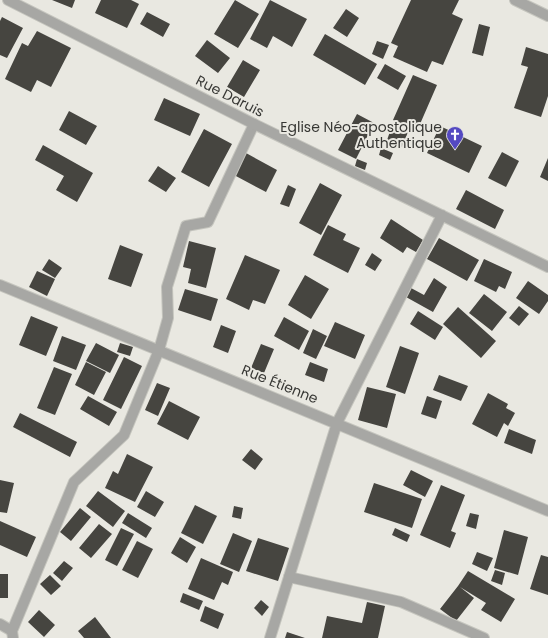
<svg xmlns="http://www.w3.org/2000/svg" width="548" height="638" viewBox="0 0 548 638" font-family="Poppins,sans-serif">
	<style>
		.building { fill: #464540 }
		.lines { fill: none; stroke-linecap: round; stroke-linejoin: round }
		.service-casing { stroke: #c5c5be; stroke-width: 12 }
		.minor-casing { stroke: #c5c5be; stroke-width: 12 }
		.service { stroke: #a7a7a4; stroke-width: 10 }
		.minor { stroke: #a7a7a4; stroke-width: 10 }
		.labels { text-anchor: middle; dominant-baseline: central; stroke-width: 4; stroke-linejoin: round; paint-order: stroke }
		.street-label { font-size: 14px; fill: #373734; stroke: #e9e8e1 }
		.poi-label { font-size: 14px; fill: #373734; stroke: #e9e8e1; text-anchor: end }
	</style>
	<rect width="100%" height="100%" fill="#e9e8e1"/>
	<!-- building -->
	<path class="building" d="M52,0H75L72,8Z
		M101,0H131L139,4L127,28L95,13Z
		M235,0L259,14L238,48L214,34Z
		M270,0L307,19L292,47L273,36L267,48L250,39Z
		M411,0H459L452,14L463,19L443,65L432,61L427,72L393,57L398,46L391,43Z
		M346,9L359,18L347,37L333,28Z
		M147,12L170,24L163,37L140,24Z
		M2,17L23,28L7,58L0,55V21Z
		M479,24L490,27L483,56L472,53Z
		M37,31L71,48L51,87L37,80L31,92L5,79L22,43L28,46Z
		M325,34L377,64L365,85L313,55Z
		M207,40L230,58L218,73L195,56Z
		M377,41L389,45L383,59L372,54Z
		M526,47L548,54V96L541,117L514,108L528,67L521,65Z
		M243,60L260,70L244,97L227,87Z
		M385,64L406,76L398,90L377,78Z
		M413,75L437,85L417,131L393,120Z
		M164,98L200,114L190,136L154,120Z
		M69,111L97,126L86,145L59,130Z
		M357,114L374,123L356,159L338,150Z
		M392,126L408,132L402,147L387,140Z
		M440,126L482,146L469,173L427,153Z
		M204,129L232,144L209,187L181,172Z
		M43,145L93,173L77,202L56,190L64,176L35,160Z
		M381,148L393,153L390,160L379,155Z
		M502,152L519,161L506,187L488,178Z
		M246,153L277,170L266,192L234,175Z
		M548,158V181L540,177Z
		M357,159L367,163L365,170L355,166Z
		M158,166L176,178L166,192L148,181Z
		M320,183L342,195L321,235L299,223Z
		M288,185L296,189L289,207L280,204Z
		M466,190L504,210L495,229L456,209Z
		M391,219L423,240L416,252L407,247L403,253L380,238Z
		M328,225L346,234L343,240L360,248L348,273L313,255Z
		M439,238L479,260L467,281L427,259Z
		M189,241L216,248L206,288L188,283L191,269L183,267Z
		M120,245L143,254L131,287L108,279Z
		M372,253L382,260L375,271L365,265Z
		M245,255L280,270L265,304L253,300L249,310L226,299Z
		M49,259L62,268L55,278L42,270Z
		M484,259L512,272L505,289L499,286L496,292L474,281Z
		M37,271L55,279L47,296L29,287Z
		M305,275L329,289L311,319L288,305Z
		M434,278L447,287L433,312L406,297L411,288L424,295Z
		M528,281L548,295V301L539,314L516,298Z
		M185,289L218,299L211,321L178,310Z
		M484,294L507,312L492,331L469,313Z
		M519,306L529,314L519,326L509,318Z
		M458,307L496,341L481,358L443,324Z
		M418,311L443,327L435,340L410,324Z
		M31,316L58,327L46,356L19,345Z
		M284,317L309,331L299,350L274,336Z
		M335,322L365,335L355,359L324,346Z
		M221,325L236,331L228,353L213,347Z
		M313,329L327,336L316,359L303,353Z
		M62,336L86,345L76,370L53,361Z
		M96,343L119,355L110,373L86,361Z
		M120,343L133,347L130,356L117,352Z
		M261,344L274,349L264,373L251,368Z
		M400,346L419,353L405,394L386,387Z
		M124,357L142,366L121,409L103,400Z
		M86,362L106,372L94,395L75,385Z
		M310,362L328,369L324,382L305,375Z
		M54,367L72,374L55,415L37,408Z
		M439,375L468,386L461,401L433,390Z
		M157,383L170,388L158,416L145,410Z
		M367,387L396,394L387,428L358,420Z
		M488,393L508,404L506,408L515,413L508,426L504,423L497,437L472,424Z
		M88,396L117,412L109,426L80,409Z
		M427,396L442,401L436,419L421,414Z
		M169,401L200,417L188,440L157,424Z
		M20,413L77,442L70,457L13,427Z
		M509,429L536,440L532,454L504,443Z
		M251,449L263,459L255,470L242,460Z
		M127,454L153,467L135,502L105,488L113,471L118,474Z
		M411,470L433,481L425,497L403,485Z
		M0,480L14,483L7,513L0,512Z
		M374,483L422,499L412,528L364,512Z
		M441,485L465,495L451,531L456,533L450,548L420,535Z
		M98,491L125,511L113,527L86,506Z
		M146,491L164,502L155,517L137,507Z
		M195,505L217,516L203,544L181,533Z
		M234,506L243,508L241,519L232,517Z
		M80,508L91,517L71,541L60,532Z
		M128,513L152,528L146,538L122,523Z
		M470,513L479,515L476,529L466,526Z
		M0,521L36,537L27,557L0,545Z
		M99,524L112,534L91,558L79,548Z
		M121,528L134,534L117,566L105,560Z
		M395,528L410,535L407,542L392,535Z
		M504,530L528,537L518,575L494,568Z
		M233,533L252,541L239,572L220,564Z
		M180,537L196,547L187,563L171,553Z
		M258,538L289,548L278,581L246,571Z
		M137,541L153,549L138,578L122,570Z
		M477,552L493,558L487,571L472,564Z
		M541,555L548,557V595L530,589Z
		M201,558L233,572L228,585L222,582L214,600L188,589Z
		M64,561L73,568L62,581L53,573Z
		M495,570L505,573L502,585L491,581Z
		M468,571L515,599L501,622L481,610L486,603L460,587L474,598L456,621L440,609L458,586Z
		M0,574H8V598H0Z
		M50,575L61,586L51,595L40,584Z
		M183,593L203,601L199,610L180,602Z
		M261,600L269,607L262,616L254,608Z
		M367,602L385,606L378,638H322L327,616L362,623Z
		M205,606L224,614L218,629L200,621Z
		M39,610L55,625L44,637L28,622Z
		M95,617L111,638H84L78,631Z
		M287,632L305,638H285Z"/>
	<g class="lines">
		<defs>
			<path id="service" d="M159,350L168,318L167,287L186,226L208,222L254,124
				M289,577L401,602L484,638
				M0,624L12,631"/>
			<path id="minor" d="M8,0L254,124L548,267
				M515,0L548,16
				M0,285L548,511
				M13,638L12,631L74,482L124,435L159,350
				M270,638L337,423L442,215"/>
		</defs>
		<!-- service casing -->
		<use href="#service" class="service-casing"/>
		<!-- minor casing -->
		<use href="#minor" class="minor-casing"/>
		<!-- service -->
		<use href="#service" class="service"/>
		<!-- minor -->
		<use href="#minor" class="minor"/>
	</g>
	<!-- icons -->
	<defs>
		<symbol id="church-pin" viewBox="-11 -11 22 30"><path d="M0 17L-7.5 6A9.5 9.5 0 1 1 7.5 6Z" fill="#5449c1" stroke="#e9e8e1"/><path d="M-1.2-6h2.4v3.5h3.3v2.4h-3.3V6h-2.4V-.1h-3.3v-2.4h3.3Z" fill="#fff"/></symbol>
	</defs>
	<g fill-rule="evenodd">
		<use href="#church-pin" x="445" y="125" width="20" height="27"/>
	</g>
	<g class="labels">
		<!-- street labels -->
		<g class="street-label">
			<text transform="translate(230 96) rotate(27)">Rue Daruis</text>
			<text transform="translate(280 384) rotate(22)">Rue Étienne</text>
		</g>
		<!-- poi labels -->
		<g class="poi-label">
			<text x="442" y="127">Eglise Néo-apostolique<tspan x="442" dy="16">Authentique</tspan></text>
		</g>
	</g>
</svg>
